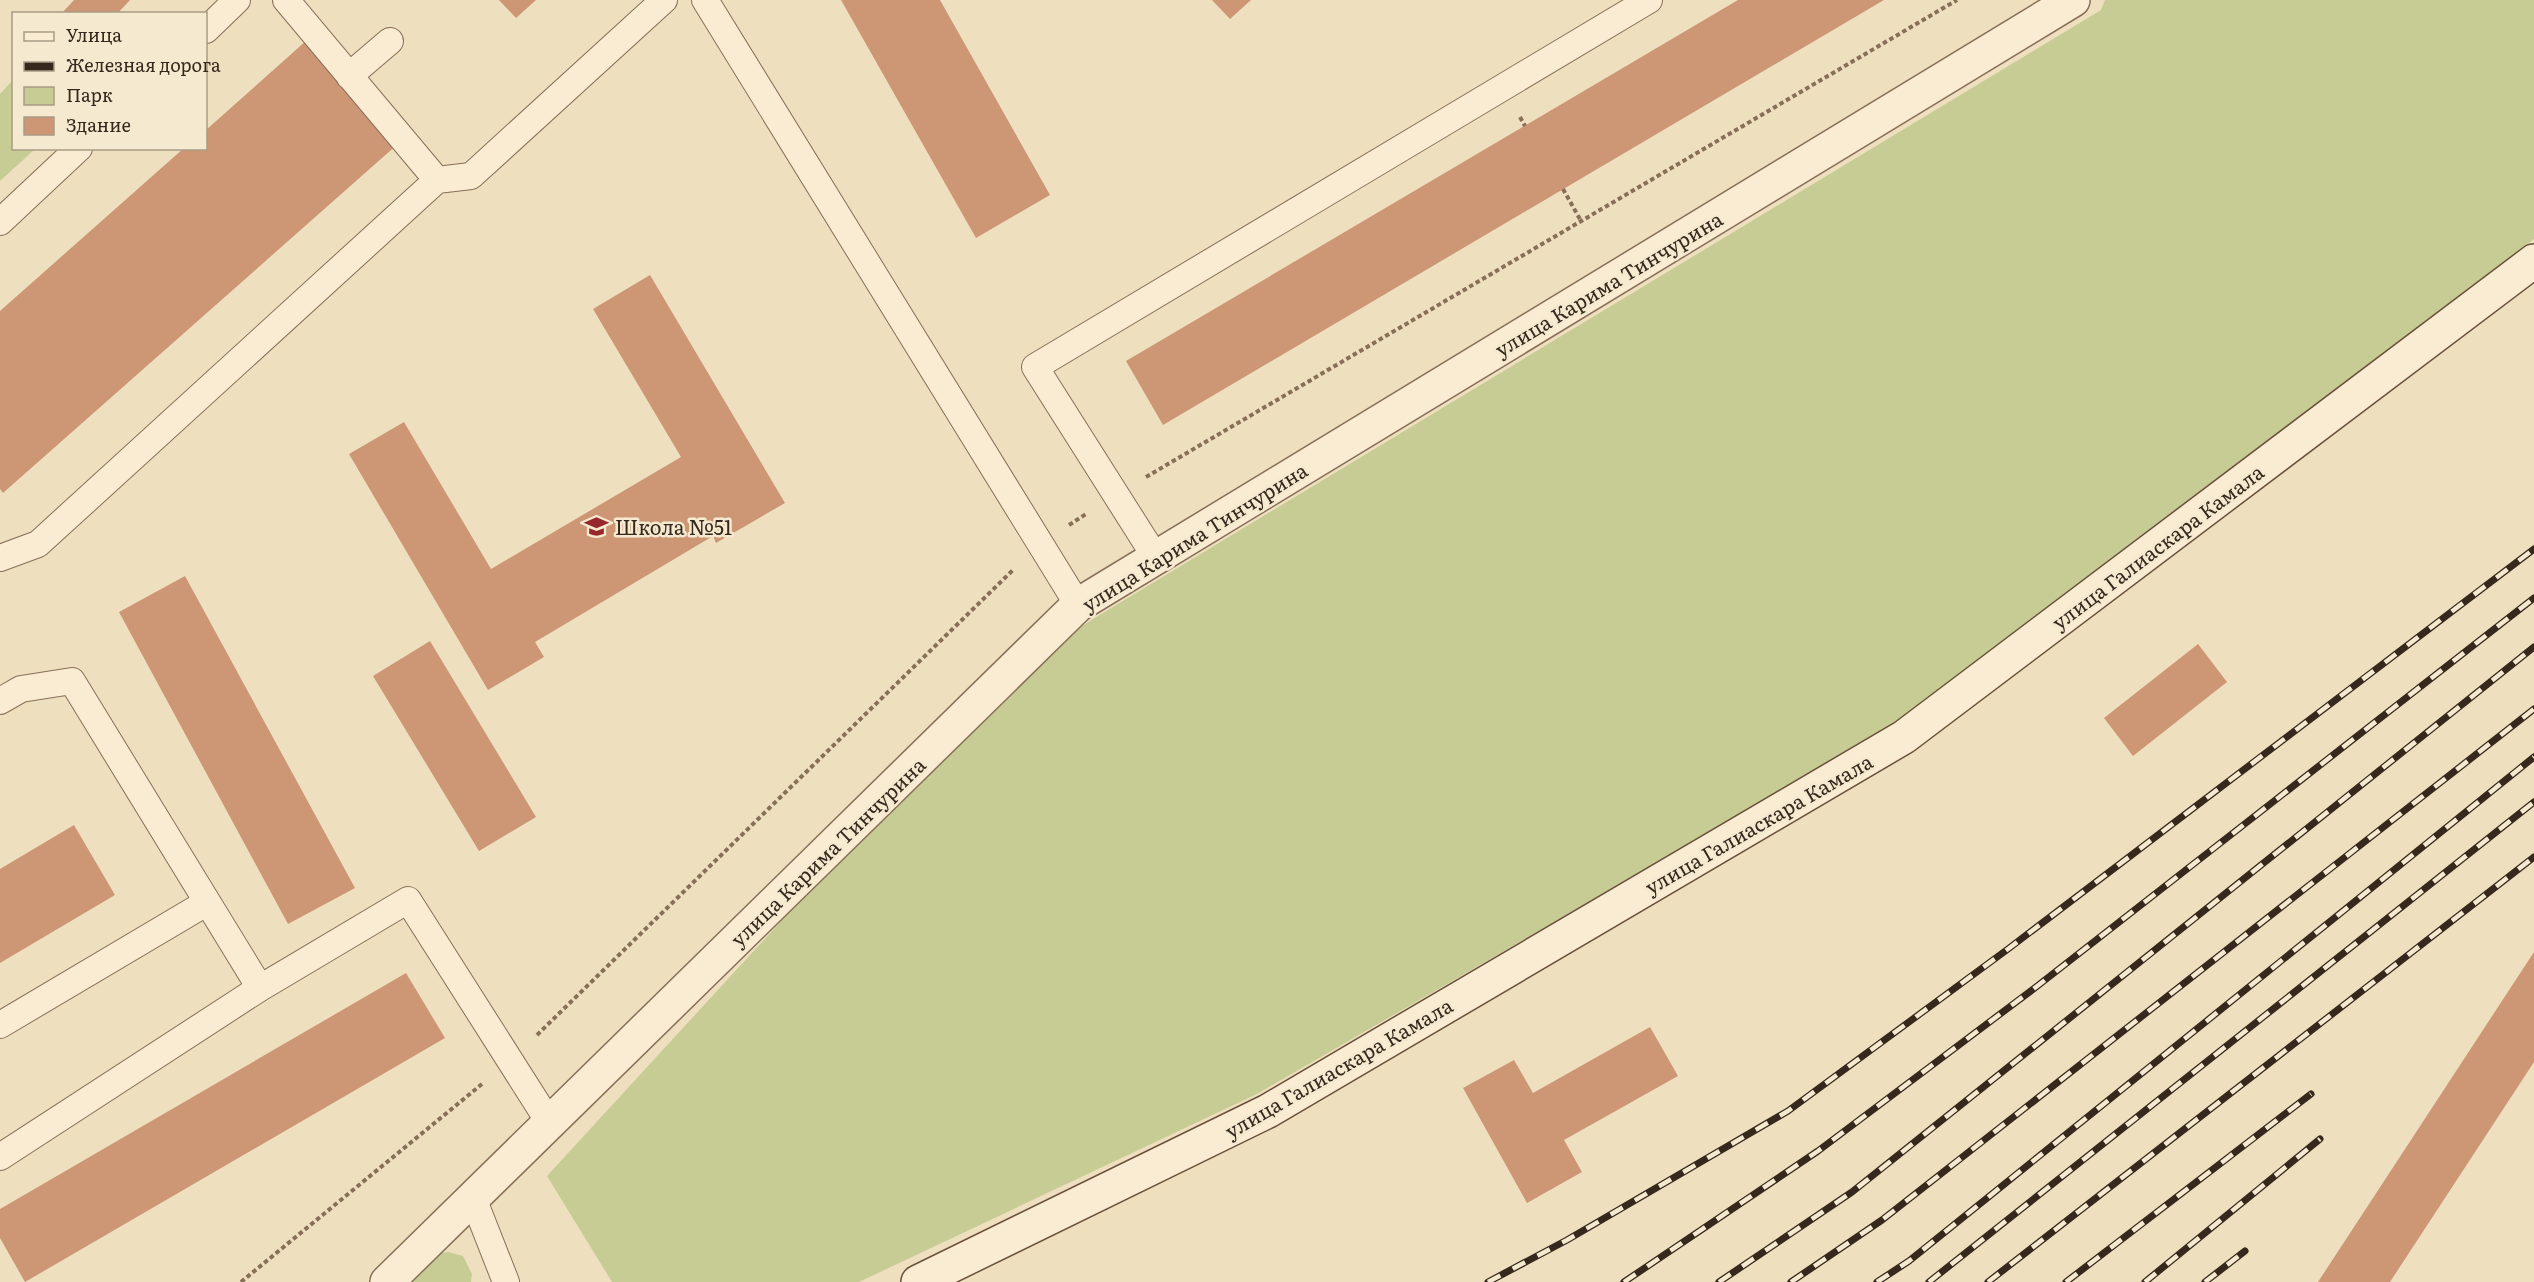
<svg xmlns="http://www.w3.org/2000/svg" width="2534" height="1282" viewBox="0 0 2534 1282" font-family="Literata,serif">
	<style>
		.green { fill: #c7cc94 }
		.building { fill: #cd9775 }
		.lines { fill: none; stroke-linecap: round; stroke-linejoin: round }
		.lane-casing { stroke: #876f58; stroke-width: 28 }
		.street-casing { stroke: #876f58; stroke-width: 36 }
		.secondary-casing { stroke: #69503b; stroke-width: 36 }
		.path { stroke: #876f58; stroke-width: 4; stroke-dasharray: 4.5 3; stroke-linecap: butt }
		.lane { stroke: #f9ecd3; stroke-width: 26 }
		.street { stroke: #f9ecd3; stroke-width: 33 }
		.secondary { stroke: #f9ecd3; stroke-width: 33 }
		.rail-casing { stroke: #36281c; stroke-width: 7 }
		.rail { stroke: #f5e9cf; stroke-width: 4.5; stroke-dasharray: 14; stroke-linecap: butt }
		.labels { text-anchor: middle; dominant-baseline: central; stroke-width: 5; stroke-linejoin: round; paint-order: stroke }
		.street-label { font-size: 20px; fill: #36281c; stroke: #f5e9cf }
		.poi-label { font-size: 20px; fill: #36281c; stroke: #f5e9cf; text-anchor: start }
	</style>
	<rect width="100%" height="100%" fill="#eedfbf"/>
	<!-- green -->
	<path class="green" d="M2105,0H2534V239L1896,724L1257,1094L859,1282H612L547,1176L1008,674L1093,619L2101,10Z
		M13,80L14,148L35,149L0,181V94Z
		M448,1252L463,1256L472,1274L471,1282H404L438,1254Z"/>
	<!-- building -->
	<path class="building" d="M74,0H130L117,14H61Z
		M499,0H536L516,18Z
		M841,0H940L1050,195L976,238Z
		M1212,0H1251L1230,19Z
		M1738,0H1884L1163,425L1126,361Z
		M307,40L399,143L3,493L0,489V311L184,148H206V130Z
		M650,275L785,503L716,543L713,536L535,642L544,657L488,690L349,454L404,422L491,569L681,457L593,309Z
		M185,576L355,888L288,924L119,612Z
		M430,641L536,817L479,851L373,676Z
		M2198,644L2227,682L2133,756L2104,718Z
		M74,825L115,895L0,963V869Z
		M2534,952V1062L2390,1282H2318Z
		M406,973L445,1038L25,1282L0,1238V1209Z
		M1650,1027L1678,1076L1564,1140L1582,1172L1527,1203L1463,1088L1514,1060L1533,1093Z"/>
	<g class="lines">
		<defs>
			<path id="lane" d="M286,0L437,180
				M705,0L1078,605
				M206,30L237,0
				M349,76L390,41
				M0,222L79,148
				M0,558L38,544L437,180L471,176L664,0
				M1156,558L1035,367L1649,0
				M0,701L21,689L72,681L260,988
				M0,1025L206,903
				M0,1157L260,988L408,900L549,1122
				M473,1198L506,1282"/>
			<path id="street" d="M387,1282L1078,605L2073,0"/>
			<path id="secondary" d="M918,1282L1268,1111L1904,737L2534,261"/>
		</defs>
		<!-- lane casing -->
		<use href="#lane" class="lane-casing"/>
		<!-- street casing -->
		<use href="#street" class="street-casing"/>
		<!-- secondary casing -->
		<use href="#secondary" class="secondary-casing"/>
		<!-- path -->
		<path class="path" d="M1520,117L1525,126
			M1563,189L1581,221
			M1146,477L1957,0
			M1069,525L1086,514
			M537,1035L1014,569
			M241,1282L482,1084"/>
		<!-- lane -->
		<use href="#lane" class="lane"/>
		<!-- street -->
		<use href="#street" class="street"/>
		<!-- secondary -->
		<use href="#secondary" class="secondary"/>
		<defs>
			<path id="rail" d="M1488,1282L1567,1240L1788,1111L2008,949L2534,549
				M1624,1282L1818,1151L2036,987L2534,598
				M1719,1282L1852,1192L2534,647
				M1791,1282L1882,1220L2534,709
				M1877,1282L1909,1261L2534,757
				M1929,1282L2534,802
				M1988,1282L2534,857
				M2066,1282L2311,1094
				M2145,1282L2320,1139
				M2205,1282L2245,1251"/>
		</defs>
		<!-- rail casing -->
		<use href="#rail" class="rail-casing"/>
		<!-- rail -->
		<use href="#rail" class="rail"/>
	</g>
	<!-- icons -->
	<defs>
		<symbol id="school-bare" viewBox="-9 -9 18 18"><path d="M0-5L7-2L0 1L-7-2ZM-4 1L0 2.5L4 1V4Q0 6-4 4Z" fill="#96272b" stroke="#f5e9cf" stroke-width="2.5" paint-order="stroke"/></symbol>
	</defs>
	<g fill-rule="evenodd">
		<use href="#school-bare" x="580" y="510" width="33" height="33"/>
	</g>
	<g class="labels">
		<!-- street labels -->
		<g class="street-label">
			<text transform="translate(1608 283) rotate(-31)">улица Карима Тинчурина</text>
			<text transform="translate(1194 536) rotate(-32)">улица Карима Тинчурина</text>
			<text transform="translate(2157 546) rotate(-37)">улица Галиаскара Камала</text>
			<text transform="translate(1758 823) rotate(-30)">улица Галиаскара Камала</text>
			<text transform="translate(827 851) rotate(-44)">улица Карима Тинчурина</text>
			<text transform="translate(1338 1067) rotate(-30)">улица Галиаскара Камала</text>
		</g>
		<!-- poi labels -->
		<g class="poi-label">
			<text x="615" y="526">Школа №51</text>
		</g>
	</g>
	<!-- legend -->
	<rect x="12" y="12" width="195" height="138" fill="#f5e9cf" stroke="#a99c87" stroke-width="1.5"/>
	<rect x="24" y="32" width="30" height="9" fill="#f9ecd3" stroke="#a99c87" stroke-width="1.5"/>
	<text x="66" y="42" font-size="18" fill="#36281c">Улица</text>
	<rect x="24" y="62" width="30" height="9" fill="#36281c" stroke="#a99c87" stroke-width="1.5"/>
	<text x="66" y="72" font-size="18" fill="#36281c">Железная дорога</text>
	<rect x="24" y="87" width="30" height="18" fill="#c7cc94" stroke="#a99c87" stroke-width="1.5"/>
	<text x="66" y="102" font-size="18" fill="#36281c">Парк</text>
	<rect x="24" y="117" width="30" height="18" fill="#cd9775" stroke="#a99c87" stroke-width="1.5"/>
	<text x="66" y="132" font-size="18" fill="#36281c">Здание</text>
</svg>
